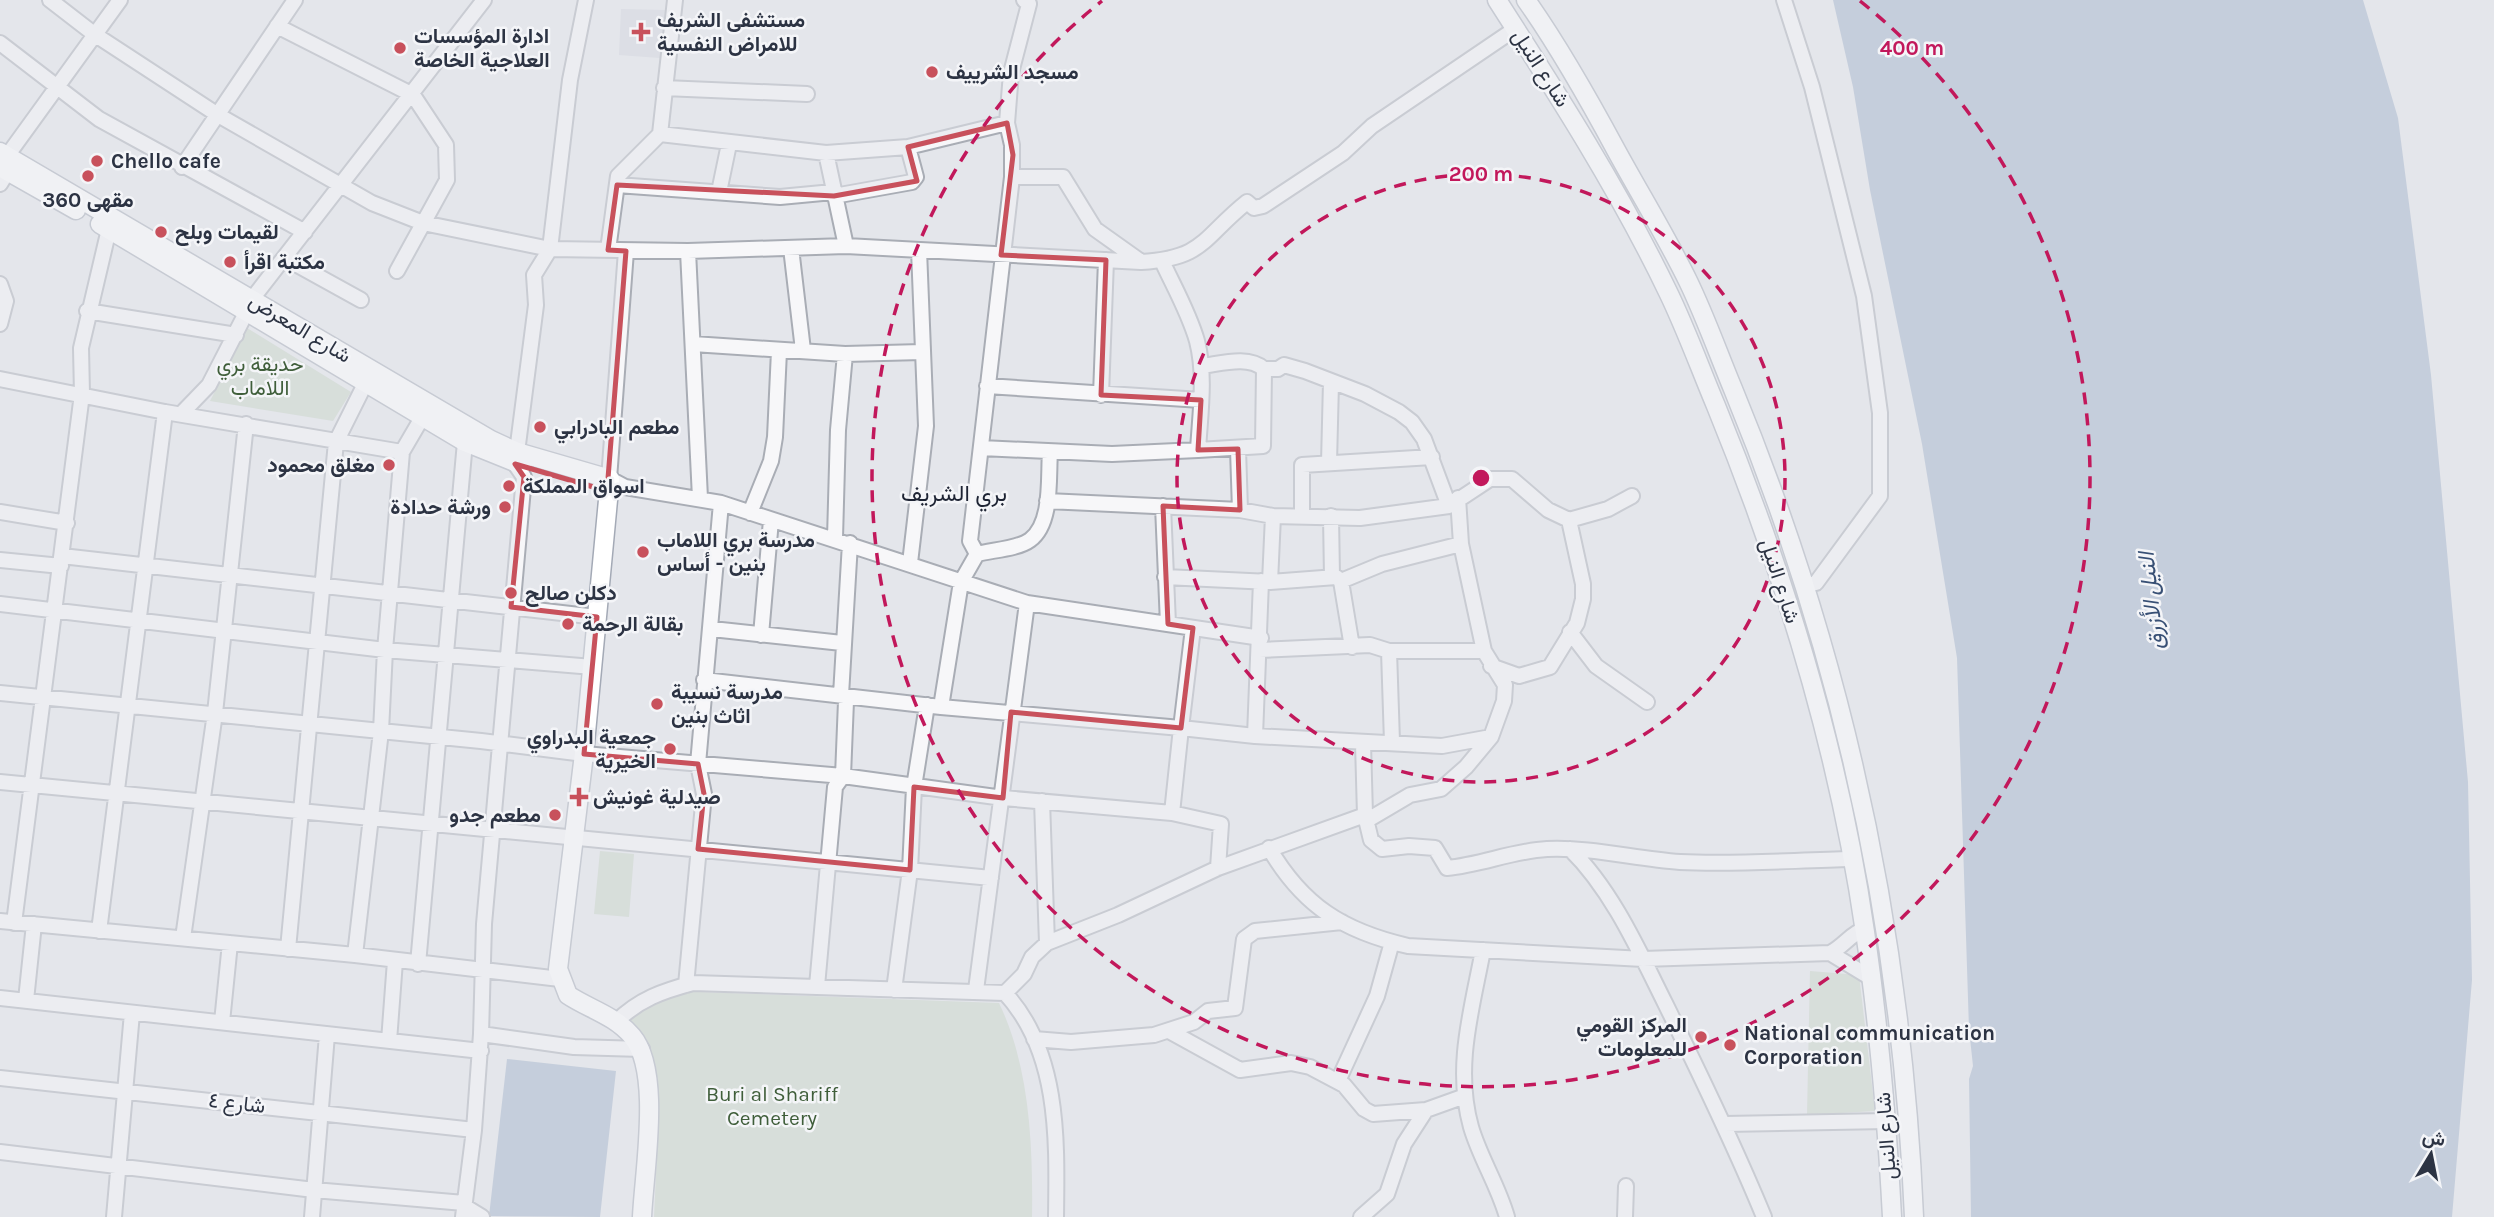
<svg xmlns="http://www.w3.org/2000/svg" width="2494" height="1217" viewBox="0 0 2494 1217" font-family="Karla,Vazirmatn,sans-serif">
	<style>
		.built { fill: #d2d5dd }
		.green { fill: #c8d4c6 }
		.water { fill: #a1b2c9 }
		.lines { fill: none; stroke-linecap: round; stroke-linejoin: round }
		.minor-casing { stroke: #a9adb5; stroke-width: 18 }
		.major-casing { stroke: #a4aab6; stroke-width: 21 }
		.minor { stroke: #f7f7f9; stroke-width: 14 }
		.major { stroke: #fff; stroke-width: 18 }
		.marked { fill: none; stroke: #c8515c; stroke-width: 5; stroke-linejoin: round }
		.ring { fill: none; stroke: #c2185b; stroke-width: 3.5; stroke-dasharray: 12 9 }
		.poi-dot { fill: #c8515c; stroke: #f4f5f8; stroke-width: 2.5 }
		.labels { text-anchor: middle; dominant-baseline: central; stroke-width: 5; stroke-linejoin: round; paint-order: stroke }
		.poi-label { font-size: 21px; font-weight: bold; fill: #2c3343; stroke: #f4f5f8; text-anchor: start }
		.street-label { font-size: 21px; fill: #2c3343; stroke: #f4f5f8 }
		.park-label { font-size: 21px; fill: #3f5e3a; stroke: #f4f5f8 }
		.neighbourhood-label { font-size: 23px; fill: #1e2434; stroke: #f4f5f8 }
		.water-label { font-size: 23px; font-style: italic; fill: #385075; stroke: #f4f5f8 }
		.centre { fill: #c2185b; stroke: #f4f5f8; stroke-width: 3.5 }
		.ring-label { font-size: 21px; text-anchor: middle; font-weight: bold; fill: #c2185b; stroke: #f4f5f8; stroke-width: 5; stroke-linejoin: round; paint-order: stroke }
	</style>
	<rect width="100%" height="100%" fill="#e4e6eb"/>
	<!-- built -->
	<path class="built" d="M621,9L665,10L660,58L619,55Z"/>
	<!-- green -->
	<path class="green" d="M247,328L351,392L333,421L210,401Z
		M600,851L634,854L629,917L594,914Z
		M1810,971L1859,975L1875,1111L1807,1115Z
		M674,991L999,1003C1030,1067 1033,1147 1032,1217H654L659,1108L624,1007L667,1000Z"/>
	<!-- water -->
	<path class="water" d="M1833,0H2363L2398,118L2431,375L2468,782L2472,980L2452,1217H1971L1969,1079L1973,1066L1969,1029L1957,658L1922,444L1870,190L1853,87Z
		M507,1059L616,1071L600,1217L489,1216Z"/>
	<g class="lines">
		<defs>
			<path id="minor" d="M50,0L94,34L218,115L372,203L423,223L550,249L688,251L846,246L1141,262C1205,258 1202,238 1247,202L1254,208L1263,206L1343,153L1372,126L1515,29
				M1784,0L1812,87L1864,296L1880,413V496L1816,583L1806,585
				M277,26L413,95L446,145L447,180L397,271
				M0,43L99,119L305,232
				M664,88L807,94
				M660,134L826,153L908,147L1007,123
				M826,153L846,246
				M2,163L120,0
				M182,167L295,0
				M1012,177H1063L1095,229L1140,261
				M0,184L8,171
				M617,185L780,197L833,192
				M719,192L729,144
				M834,196L912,182L916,177L908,147
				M791,248L803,350
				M608,250L618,176L660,134L675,0
				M688,251L700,498
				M285,258L361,300
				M0,284L6,301L0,324
				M252,299L484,0
				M87,311L236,335
				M693,344L845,354L922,352
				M1201,366C1220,364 1248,355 1264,369H1278L1284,365L1305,371L1365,394L1399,412L1412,422L1424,439L1449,506
				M0,379L165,412L402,452
				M987,386L1201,400
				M1101,395L1106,260
				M181,414L209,385L247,311
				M981,448L1112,454L1198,450C1200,415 1206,376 1197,341C1189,313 1174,287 1162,261
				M1238,449L1240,510
				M1198,450L1263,446L1264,369
				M517,452L536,305L534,275L550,249L570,80L586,0
				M1329,463L1331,382
				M609,479L626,251
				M610,479L625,487L721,503L1027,603L1261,638
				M1047,501L1240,510L1273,516L1360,518L1449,506L1490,479H1512L1548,510L1569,520L1608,509L1632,496
				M1163,506L1168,624
				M0,512L67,523
				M750,513L771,461L775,437L779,351
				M1302,515V465L1432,457
				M1331,516L1332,577
				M835,538L838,430L845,354
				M977,554C992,550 1018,549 1030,540C1053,523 1048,477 1050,452
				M62,556L597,617
				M0,560L61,566
				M910,563L926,426L919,250
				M1165,577L1270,582L1336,577L1341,581L1352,647
				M1341,581L1382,564L1461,544
				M1270,582L1273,516
				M0,604L385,650L593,667
				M712,629L842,643
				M1570,632L1596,666L1647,702
				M761,635L771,520
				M1259,650L1370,645L1389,651H1484
				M1389,651L1392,742
				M1491,666L1519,676L1550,667L1577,623L1583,599V584L1569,520
				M704,680L941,707L1181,728L1193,628
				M0,693L481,741L584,754L843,776L1003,798L1172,813L1181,728L1255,736L1442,746L1491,737
				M941,707L961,582L977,554L970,541L1012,177V145L1007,123L1011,73L1029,4L1024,0
				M1255,736L1261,581
				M1363,743L1365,815
				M0,782L991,878
				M1042,801L1047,943
				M1172,813L1221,824L1218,868
				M1366,821L1410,795L1441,789L1466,767L1491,737L1504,701L1505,685L1484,651L1461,544L1458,498
				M1269,848C1303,906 1343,931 1408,946L1643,959L1830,953L1871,978
				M1570,849C1612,890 1639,951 1665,1003C1700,1074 1734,1144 1764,1217
				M0,921L355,955L560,979
				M14,923L82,394L81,348L109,229
				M99,931L165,412
				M183,938L215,713L246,424
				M288,949L336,442L365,384
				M1483,950C1472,1009 1454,1067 1471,1127C1480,1158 1498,1185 1507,1217
				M1830,953C1844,946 1851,933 1865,929
				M355,955L381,731L385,650L402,452L423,416
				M418,964L465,442
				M686,985L704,794L698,764L721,503
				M817,986L835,787L843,776L846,701L841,695L850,543
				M894,990L910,870L914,787L927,705
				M976,990L1027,603
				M1005,993L1024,974L1032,957L1047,943L1118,915L1218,868L1365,815L1371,840L1382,849L1409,846L1435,848L1447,868C1481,865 1512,851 1547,849C1592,847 1635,859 1680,862C1737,865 1795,860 1852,859
				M0,998L481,1051
				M26,1000L34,924
				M222,1022L230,943
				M616,1022C639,999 663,991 693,983L1005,993C1060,1053 1057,1141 1056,1217
				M1171,1032L1240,1070L1291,1063L1310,1067L1344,1085L1364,1109L1373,1114L1426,1110L1465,1096
				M481,1034L574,1047L642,1049
				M1034,1039L1071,1042L1154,1035L1194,1022L1208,1011L1235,1008L1244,939L1255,931L1342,922
				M389,1041L395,961
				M0,1078L474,1130
				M1338,1081L1377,996L1392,942
				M1725,1124L1887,1121
				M0,1152L314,1190L464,1203
				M464,1206L482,1217
				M114,1217L132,1013
				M312,1217L327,1035
				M463,1217L474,1130L481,1034L484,924L524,477L515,464
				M1361,1217L1387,1194L1404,1144L1426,1110
				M1625,1217L1626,1186"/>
			<path id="major" d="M1497,0C1558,95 1619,190 1668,292C1686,329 1700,368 1716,406C1785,575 1839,751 1865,932C1879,1026 1887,1122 1892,1217
				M1526,0C1560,48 1588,98 1616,150C1640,194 1666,236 1688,281C1705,316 1718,353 1733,389C1842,653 1902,932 1914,1217
				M0,152L491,440L517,452L610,479L584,754L558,969L568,995C589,1009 614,1015 632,1036C662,1071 644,1171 642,1217
				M0,167L76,210
				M100,224L465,442L522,465"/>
		</defs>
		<!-- minor casing -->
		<use href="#minor" class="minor-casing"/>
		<!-- major casing -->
		<use href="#major" class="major-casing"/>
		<!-- minor -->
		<use href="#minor" class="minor"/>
		<!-- major -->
		<use href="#major" class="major"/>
	</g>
	<!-- marked area -->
	<path d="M0 0H2494V1217H0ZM1007,123L1013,155L1001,255L1106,260L1101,395L1201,400L1198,450L1238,449L1240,510L1163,506L1168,624L1193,628L1181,728L1011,712L1003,798L914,787L910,870L698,849L704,794L698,764L584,754L597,617L511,607L524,477L515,464L607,491L626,251L608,250L617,185L834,196L917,181L908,147Z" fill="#e4e6eb" fill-opacity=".55" fill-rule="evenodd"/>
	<path class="marked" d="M1007,123L1013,155L1001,255L1106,260L1101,395L1201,400L1198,450L1238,449L1240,510L1163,506L1168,624L1193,628L1181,728L1011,712L1003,798L914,787L910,870L698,849L704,794L698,764L584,754L597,617L511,607L524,477L515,464L607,491L626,251L608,250L617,185L834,196L917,181L908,147Z"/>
	<!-- distance rings -->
	<g class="ring">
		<circle cx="1481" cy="478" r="304"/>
		<path d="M1860 1A609 609 0 1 1 1102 1"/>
	</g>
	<!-- markers -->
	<g class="poi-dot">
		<path d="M637.5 21.5h7v7h7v7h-7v7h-7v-7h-7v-7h7z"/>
		<circle cx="400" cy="48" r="7"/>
		<circle cx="932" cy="72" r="7"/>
		<circle cx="97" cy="161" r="7"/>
		<circle cx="88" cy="176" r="7"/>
		<circle cx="161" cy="232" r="7"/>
		<circle cx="230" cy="262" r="7"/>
		<circle cx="540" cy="427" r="7"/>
		<circle cx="389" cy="465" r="7"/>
		<circle cx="509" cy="486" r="7"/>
		<circle cx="505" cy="507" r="7"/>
		<circle cx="643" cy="552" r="7"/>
		<circle cx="511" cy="593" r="7"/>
		<circle cx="568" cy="624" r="7"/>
		<circle cx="657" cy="704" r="7"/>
		<circle cx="670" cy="749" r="7"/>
		<path d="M575.5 786.5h7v7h7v7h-7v7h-7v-7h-7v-7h7z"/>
		<circle cx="555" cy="815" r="7"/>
		<circle cx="1701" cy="1037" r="7"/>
		<circle cx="1730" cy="1045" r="7"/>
	</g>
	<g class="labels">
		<!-- poi labels -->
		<g class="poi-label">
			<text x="657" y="20">مستشفى الشريف<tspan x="657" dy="24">للامراض النفسية</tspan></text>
			<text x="414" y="36">ادارة المؤسسات<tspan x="414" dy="24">العلاجية الخاصة</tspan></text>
			<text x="946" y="72">مسجد الشرييف</text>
			<text x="111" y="161">Chello cafe</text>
			<text x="88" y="200" text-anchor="middle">مقهى 360</text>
			<text x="175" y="232">لقيمات وبلح</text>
			<text x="244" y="262">مكتبة اقرأ</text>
			<text x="554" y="427">مطعم البادرابي</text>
			<text x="375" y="465" text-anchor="end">مغلق محمود</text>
			<text x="523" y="486">اسواق المملكة</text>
			<text x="491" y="507" text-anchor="end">ورشة حدادة</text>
			<text x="657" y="540">مدرسة بري اللاماب<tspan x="657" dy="24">بنين - أساس</tspan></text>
			<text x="525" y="593">دكلن صالح</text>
			<text x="582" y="624">بقالة الرحمة</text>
			<text x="671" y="692">مدرسة نسيبة<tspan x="671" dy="24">اثاث بنين</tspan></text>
			<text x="656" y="737" text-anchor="end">جمعية البدراوي<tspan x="656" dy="24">الخيرية</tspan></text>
			<text x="593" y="797">صيدلية غونيش</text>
			<text x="541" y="815" text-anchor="end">مطعم جدو</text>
			<text x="1687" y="1025" text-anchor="end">المركز القومي<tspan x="1687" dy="24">للمعلومات</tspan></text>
			<text x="1744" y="1033">National communication<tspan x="1744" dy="24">Corporation</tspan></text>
		</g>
		<!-- street labels -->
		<g class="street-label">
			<text transform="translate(1541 68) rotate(57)">شارع النيل</text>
			<text transform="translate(300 328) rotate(31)">شارع المعرض</text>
			<text transform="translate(1780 581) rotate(72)">شارع النيل</text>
			<text transform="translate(237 1103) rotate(6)">شارع ٤</text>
			<text transform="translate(1886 1136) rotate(-94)">شارع النيل</text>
		</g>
		<!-- park labels -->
		<g class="park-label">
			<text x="260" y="364">حديقة بري<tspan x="260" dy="24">اللاماب</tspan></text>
			<text x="772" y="1094">Buri al Shariff<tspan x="772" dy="24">Cemetery</tspan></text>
		</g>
		<!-- neighbourhood labels -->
		<g class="neighbourhood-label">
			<text x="954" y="493">بري الشريف</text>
		</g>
		<!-- water labels -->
		<g class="water-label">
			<text transform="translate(2151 601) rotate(-96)">النيل الأزرق</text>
		</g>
	</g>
	<circle cx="1481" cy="478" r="10" class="centre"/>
	<g class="ring-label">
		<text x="1912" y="55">400 m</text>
		<text x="1481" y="181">200 m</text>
	</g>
	<!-- north arrow -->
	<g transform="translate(2431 1154) rotate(10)" stroke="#f4f5f8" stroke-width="5" paint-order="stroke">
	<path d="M0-5L12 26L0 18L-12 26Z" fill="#2c3343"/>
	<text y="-10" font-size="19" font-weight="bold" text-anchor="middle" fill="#2c3343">ش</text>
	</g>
</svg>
